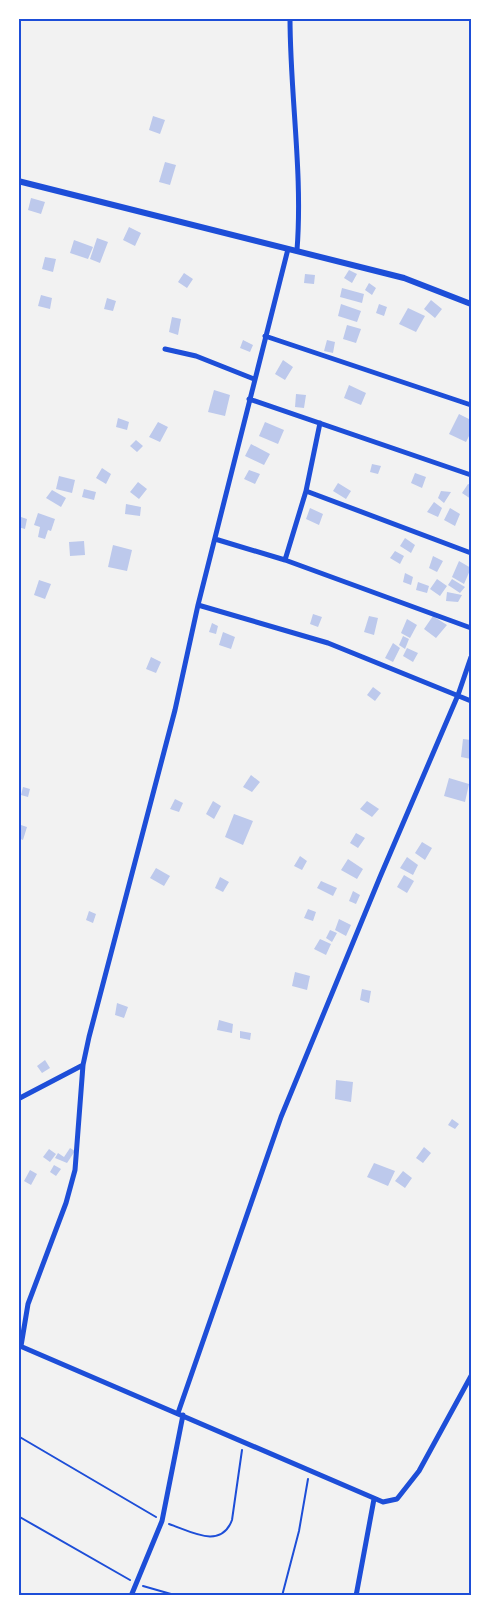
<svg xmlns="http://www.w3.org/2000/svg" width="489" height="1614" viewBox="0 0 489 1614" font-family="'Exo 2',sans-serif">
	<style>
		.building { fill: #bdc9ec }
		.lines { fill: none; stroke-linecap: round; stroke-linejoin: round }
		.path { stroke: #1d4ed8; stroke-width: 2 }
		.minor { stroke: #1d4ed8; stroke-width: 5 }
		.tertiary { stroke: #1d4ed8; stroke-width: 6 }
		.neatline { fill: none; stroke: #1d4ed8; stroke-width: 2 }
	</style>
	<rect width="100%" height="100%" fill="#f2f2f2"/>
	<!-- building -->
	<path class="building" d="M153,116L165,120L160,134L149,130Z
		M165,162L176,165L170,185L159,182Z
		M31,198L45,202L41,214L28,210Z
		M129,227L141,233L135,246L123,240Z
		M97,238L108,242L100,263L90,259Z
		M74,240L93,247L88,259L70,253Z
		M45,257L56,259L53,272L42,269Z
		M349,270L357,274L352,283L344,278Z
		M184,273L193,279L187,288L178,282Z
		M305,274L315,275L314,284L304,283Z
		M369,283L376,288L372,295L365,290Z
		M342,288L364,294L362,303L340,297Z
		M41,295L52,298L50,309L38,306Z
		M107,298L116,301L113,311L104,309Z
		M431,300L442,309L435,318L424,309Z
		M341,304L361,311L357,322L338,316Z
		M379,304L387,307L384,316L376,313Z
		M408,308L425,316L416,332L399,324Z
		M172,317L181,319L178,335L169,332Z
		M347,325L361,329L356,343L343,339Z
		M243,340L253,345L250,352L240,348Z
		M327,340L335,342L333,353L324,351Z
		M283,360L293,367L285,380L275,374Z
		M349,385L366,393L361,405L344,398Z
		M214,390L230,395L225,416L208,412Z
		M296,394L306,395L304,408L295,407Z
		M459,414L471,420V432L466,442L449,434Z
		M118,418L129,422L127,430L116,427Z
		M158,422L168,427L160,442L149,437Z
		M265,422L284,430L278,444L259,436Z
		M136,440L143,446L137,452L130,446Z
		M251,444L270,454L264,465L245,456Z
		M372,464L381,466L378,474L370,472Z
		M102,468L111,474L106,484L96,478Z
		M249,470L260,474L255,484L244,479Z
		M415,473L426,477L422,488L411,483Z
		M59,476L75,480L72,493L56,489Z
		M138,482L147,489L139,499L130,492Z
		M338,483L351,491L346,499L333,491Z
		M468,484L471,485V499L462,493Z
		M84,489L96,492L94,500L82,497Z
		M52,490L66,498L61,507L46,498Z
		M441,491L451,492L444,503L438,498Z
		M434,502L442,508L438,517L427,512Z
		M126,504L141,507L140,516L125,514Z
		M310,508L323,514L319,525L306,519Z
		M450,508L460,514L455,526L444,520Z
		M38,513L55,519L51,531L48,530L45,539L38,537L40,527L34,525Z
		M18,516L27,519L25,529L18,527Z
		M405,538L415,545L411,553L400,546Z
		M84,541L85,555L70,556L69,542Z
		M113,545L132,550L127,571L108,567Z
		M395,551L404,556L400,564L390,558Z
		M433,556L443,561L437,572L429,568Z
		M459,561L471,568L464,584L452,577Z
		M405,573L413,577L411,585L403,582Z
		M437,579L447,586L440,596L430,589Z
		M452,579L465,587L460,593L448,585Z
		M39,580L51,584L45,599L34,595Z
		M418,582L429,586L427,593L416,590Z
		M447,592L462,595L458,602L446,601Z
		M313,614L322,617L318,627L310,624Z
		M369,616L378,618L374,635L364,632Z
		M433,616L447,625L436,638L424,629Z
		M407,619L417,625L410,638L401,633Z
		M212,623L218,626L216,634L209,632Z
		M223,632L235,637L231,649L219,645Z
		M403,636L409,639L405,649L399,645Z
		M393,643L400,648L393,662L385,658Z
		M407,648L418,653L413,662L403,656Z
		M151,657L161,662L156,673L146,669Z
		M373,687L381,693L375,701L367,695Z
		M463,739L471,740V759L461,757Z
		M251,775L260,782L252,792L243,787Z
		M449,778L469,784L465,802L444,796Z
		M23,787L30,789L28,797L21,795Z
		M175,799L183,803L179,812L170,809Z
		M213,801L221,806L214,819L206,814Z
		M367,801L379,809L372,817L360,809Z
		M234,814L253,821L243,845L225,837Z
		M18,824L27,827L23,840L18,838Z
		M356,833L365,838L358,848L350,843Z
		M422,842L432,848L425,860L415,853Z
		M300,856L307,861L302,870L294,866Z
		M407,857L418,865L413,875L400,868Z
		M348,859L363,869L357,879L341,870Z
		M156,868L170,876L164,886L150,878Z
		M404,875L414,881L407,893L397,887Z
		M220,877L229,882L223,892L215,888Z
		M321,881L337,888L333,896L317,888Z
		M353,891L360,895L356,904L349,901Z
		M308,909L316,912L313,921L304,918Z
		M89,911L96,914L93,923L86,920Z
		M339,919L351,925L346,936L335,930Z
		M330,930L337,933L332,942L326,938Z
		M320,939L331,944L326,955L314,949Z
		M295,972L310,976L307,990L292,986Z
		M362,989L371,991L369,1003L360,1000Z
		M117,1003L128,1007L124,1018L115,1015Z
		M219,1020L233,1024L232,1033L217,1030Z
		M240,1031L251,1033L250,1040L240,1038Z
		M45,1060L50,1068L42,1073L37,1066Z
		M336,1080L353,1082L351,1102L335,1099Z
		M452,1119L459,1124L455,1129L448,1125Z
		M424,1147L431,1153L423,1163L416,1158Z
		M70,1148L75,1151L67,1163L55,1158L58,1153L64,1157Z
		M49,1149L56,1154L50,1162L43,1157Z
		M374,1163L395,1171L388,1186L367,1177Z
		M54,1165L61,1169L56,1176L50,1172Z
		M30,1170L37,1174L31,1185L24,1181Z
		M403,1171L412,1178L405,1188L395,1181Z"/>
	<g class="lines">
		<!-- path -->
		<path class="path" d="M18,1436L156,1517
			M18,1516L130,1580
			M169,1524C190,1531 221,1550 232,1520L242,1450
			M143,1586L178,1596
			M282,1596L299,1531L308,1479"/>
		<!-- minor -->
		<path class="minor" d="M290,18C290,95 303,173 297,250
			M265,336L471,405
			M165,349L196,356L254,379
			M249,399L471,475
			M320,423L306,491L471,553
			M215,539L285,560L306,491
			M285,560L471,628
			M198,605L328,643L471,701
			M18,1099L83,1065
			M20,1346L383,1502L397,1499L419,1471L471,1376
			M21,1346L28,1304L66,1203L75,1170L83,1065L89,1037L175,710L198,605L288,249
			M178,1413L281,1117L380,877L458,695L471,657
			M18,1594L22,1596
			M131,1596L162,1521L183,1415
			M356,1596L374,1499"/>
		<!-- tertiary -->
		<path class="tertiary" d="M18,181L404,278L471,304"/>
	</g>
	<!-- border -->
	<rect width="489" height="1614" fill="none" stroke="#ffffff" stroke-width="39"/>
	<rect x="20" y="20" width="450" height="1574" class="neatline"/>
</svg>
